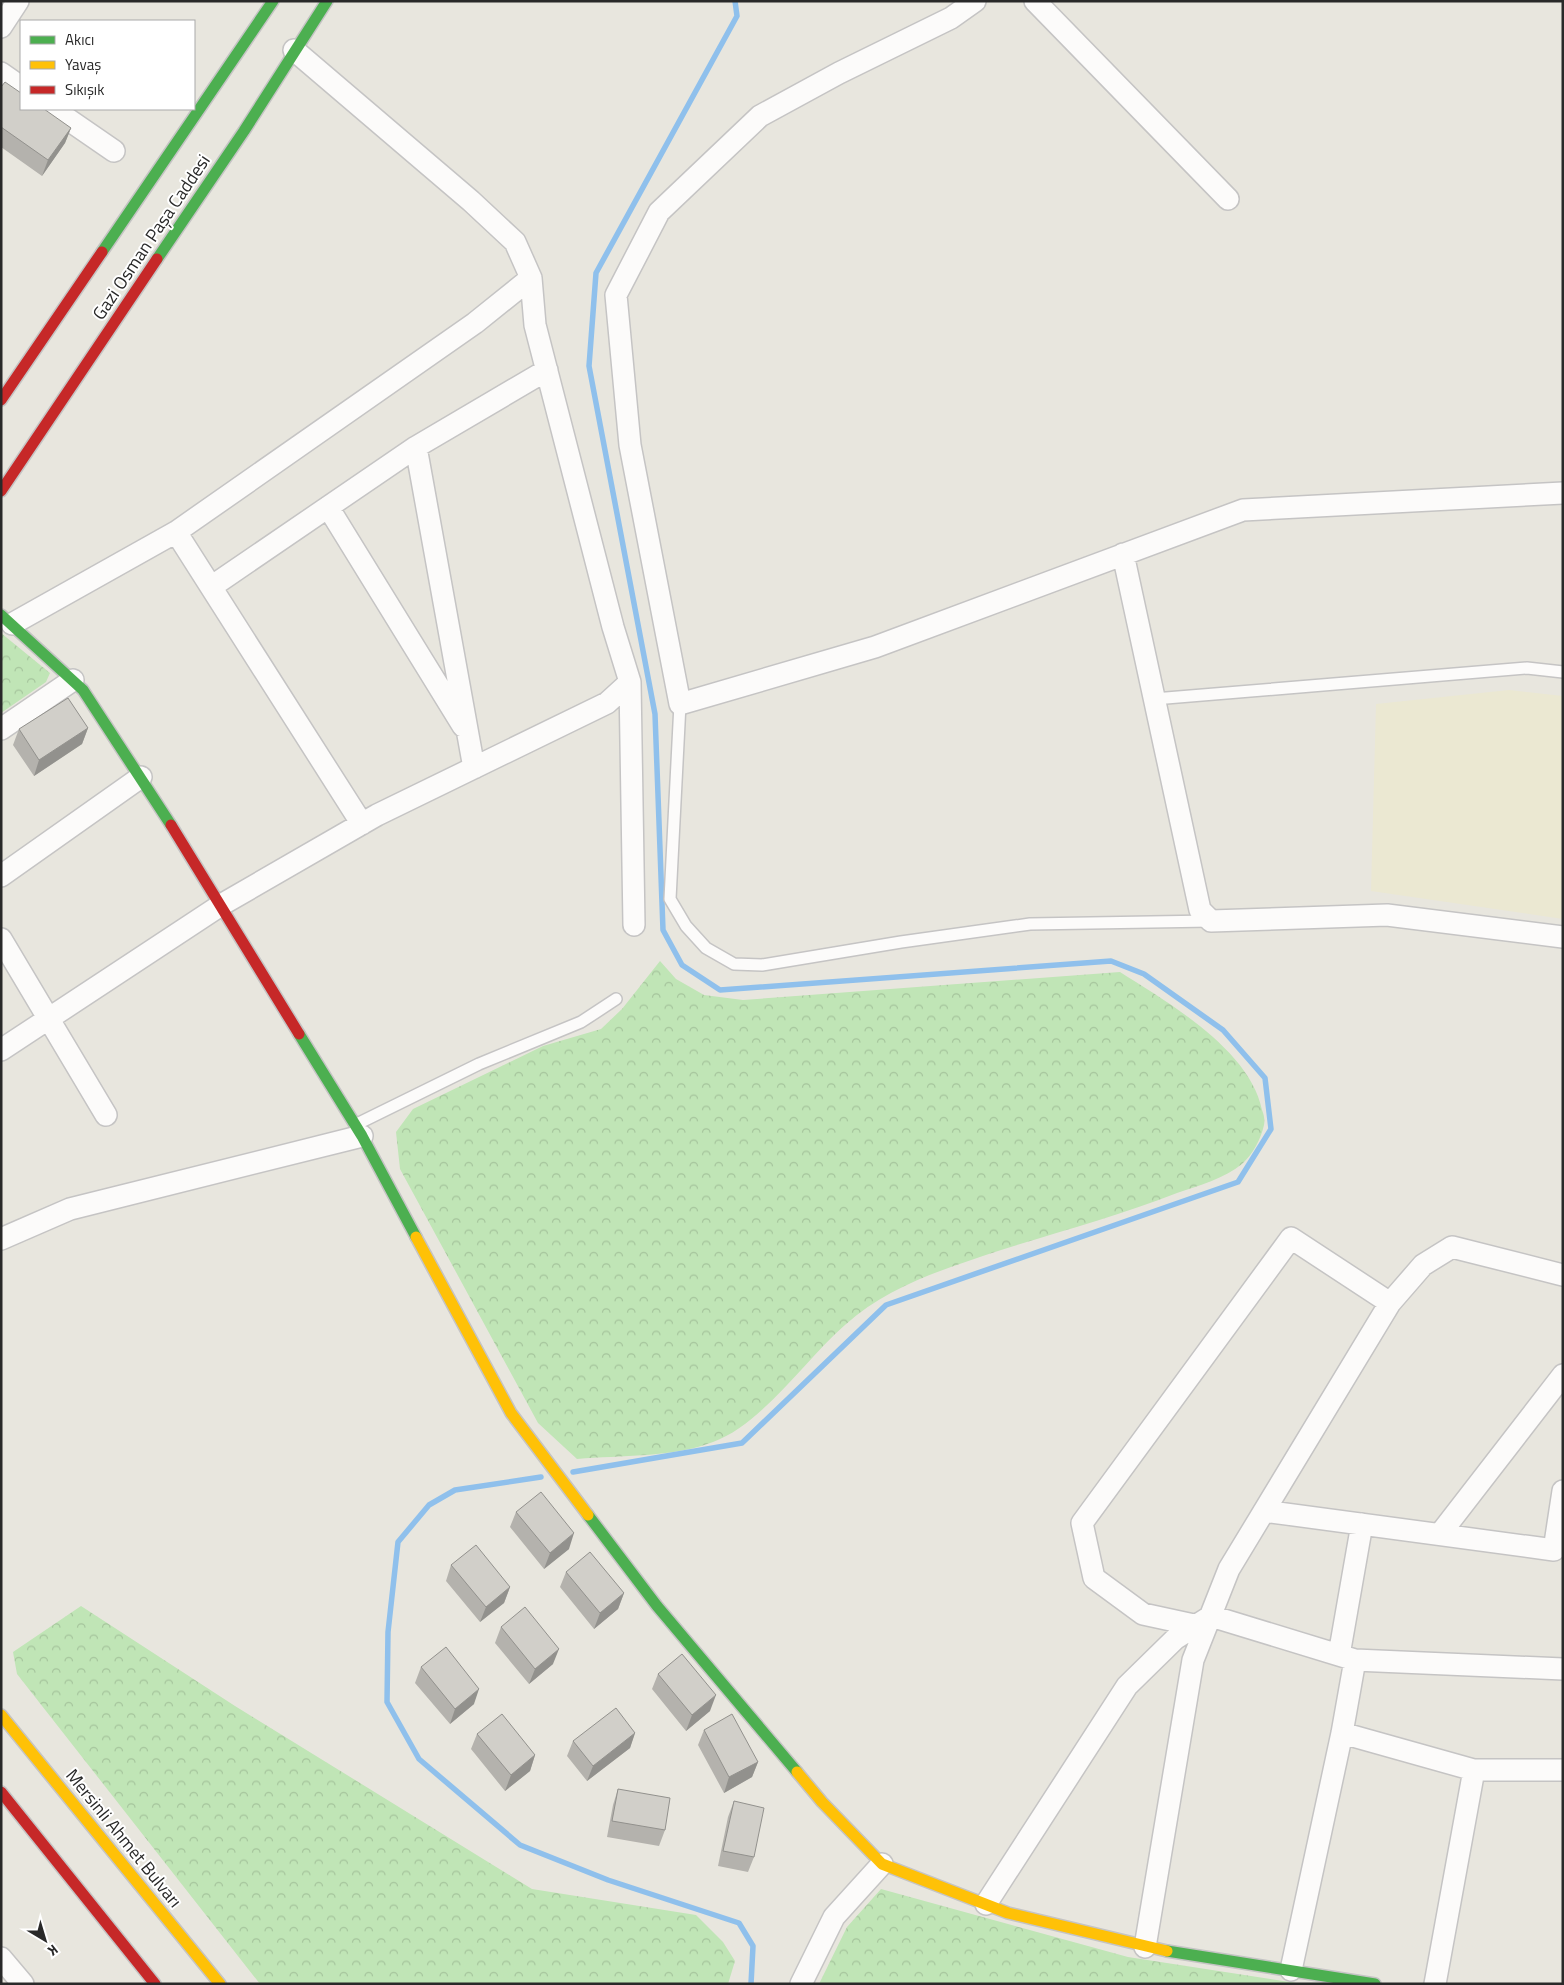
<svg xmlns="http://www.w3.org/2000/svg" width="1564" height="1985" viewBox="0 0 1564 1985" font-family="'Titillium Web',sans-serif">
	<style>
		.education { fill: #ebe8d2 }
		.forest { fill: url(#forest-crowns) }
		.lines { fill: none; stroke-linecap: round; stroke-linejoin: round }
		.stream { stroke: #8fc0ec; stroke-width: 5.5 }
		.lane-casing { stroke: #c5c4c4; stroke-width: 14 }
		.street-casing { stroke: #c5c4c4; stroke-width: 24 }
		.fast-casing { stroke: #c5c4c4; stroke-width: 14 }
		.slow-casing { stroke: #c5c4c4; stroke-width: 14 }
		.jam-casing { stroke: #c5c4c4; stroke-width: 14 }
		.lane { stroke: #fcfbfa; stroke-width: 11 }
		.street { stroke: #fcfbfa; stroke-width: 21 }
		.fast { stroke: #4caf50; stroke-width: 11 }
		.slow { stroke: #ffc107; stroke-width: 11 }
		.jam { stroke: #c62828; stroke-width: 11 }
		.wall { fill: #b4b2ad }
		.shaded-wall { fill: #92918d }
		.building { fill: #d1cfc9; stroke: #92918d }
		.labels { text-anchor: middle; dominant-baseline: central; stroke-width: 4; stroke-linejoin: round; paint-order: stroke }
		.street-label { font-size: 18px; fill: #292929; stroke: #fff }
	</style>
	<defs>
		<pattern id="forest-crowns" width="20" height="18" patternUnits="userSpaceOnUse" patternTransform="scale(1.25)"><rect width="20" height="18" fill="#c0e5b6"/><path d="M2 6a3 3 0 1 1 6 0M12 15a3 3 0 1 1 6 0" fill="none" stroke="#a5c49c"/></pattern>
	</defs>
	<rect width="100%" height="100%" fill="#e8e6de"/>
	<!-- education -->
	<path class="education" d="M1509,690L1563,696V919L1371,891L1376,704Z"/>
	<!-- forest -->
	<path class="forest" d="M1,633L50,673L46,682L1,713Z
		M660,961L676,979L704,995L743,1000L1120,972C1169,1003 1250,1050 1262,1110C1264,1115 1265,1120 1264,1125C1261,1139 1253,1154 1242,1164C1225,1178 1198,1186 1177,1193C1103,1222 1025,1240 951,1267C912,1281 876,1297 845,1325C805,1360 762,1424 713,1442C671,1458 622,1455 577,1459L538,1423L400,1169L396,1132L413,1109L543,1046L601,1029L622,1009Z
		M81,1606L235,1706L532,1889L696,1915L723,1942L735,1961L728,1984H260L17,1674L13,1652Z
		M881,1889L1128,1957L1303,1984H819L847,1927Z"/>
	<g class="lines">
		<!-- stream -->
		<path class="stream" d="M573,1472L742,1443L886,1305L1238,1182L1271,1129L1265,1078L1223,1030L1144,974L1111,961L720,990L682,965L663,930L655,714L589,366L596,273L737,16L735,1
			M541,1477L455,1490L429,1505L398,1542L388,1632L387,1702L419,1759L520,1845L608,1880L739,1923L753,1946L751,1984"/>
		<defs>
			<path id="lane" d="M1154,699L1527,668L1563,672
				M680,704L670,899L686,926L706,948L734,964L762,965L901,942L1030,924L1211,921
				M355,1125L479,1064L581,1022L616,999"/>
			<path id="street" d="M975,1L951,18L839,73L760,116L659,212L616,295L630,445L680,704L875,647L1243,510L1563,493
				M1035,1L1228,199
				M1,27L18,1
				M294,50L471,201L515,242L531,278L535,325L613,627L630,682L634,925
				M1,73L21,87
				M53,109L114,151
				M328,507L463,726
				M176,532L362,824
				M1123,554L1200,910L1211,921L1387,915L1563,937
				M211,587L416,447
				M12,624L176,532L475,323L531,278
				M1,729L73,680
				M474,768L416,447L547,370
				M1,876L141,777
				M1,939L106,1115
				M1,1050L221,905L377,815L607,703L630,682
				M1,1239L70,1209L362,1136
				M1264,1511L1554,1550L1563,1491
				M1440,1534L1563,1375
				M1203,1627L1143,1614L1094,1578L1082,1523L1291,1238L1390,1303
				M1339,1655L1362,1524
				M1342,1733L1474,1770H1563
				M986,1904L1127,1686L1175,1639L1211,1616L1355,1660L1563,1669
				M1145,1947L1193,1660L1229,1569L1390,1303L1423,1265L1452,1247L1563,1275
				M1,1958L23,1984
				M1291,1970L1342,1733L1355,1660
				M801,1984L834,1917L882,1864
				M1435,1984L1474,1770"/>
			<path id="fast" d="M102,252L273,1
				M157,259L244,131L327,1
				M1,615L83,690L171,825
				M299,1034L362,1136L416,1237
				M588,1515L657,1606L797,1772
				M1167,1951L1375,1984"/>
			<path id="slow" d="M416,1237L511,1413L588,1515
				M1,1715L220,1984
				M797,1772L822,1802L882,1864L1008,1913L1167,1951"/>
			<path id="jam" d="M1,400L102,252
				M1,491L157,259
				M171,825L299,1034
				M1,1792L155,1984"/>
		</defs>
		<!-- lane casing -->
		<use href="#lane" class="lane-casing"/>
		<!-- street casing -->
		<use href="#street" class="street-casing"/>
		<!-- fast casing -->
		<use href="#fast" class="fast-casing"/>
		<!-- slow casing -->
		<use href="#slow" class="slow-casing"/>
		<!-- jam casing -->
		<use href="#jam" class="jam-casing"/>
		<!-- lane -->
		<use href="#lane" class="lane"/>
		<!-- street -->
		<use href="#street" class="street"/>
		<!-- fast -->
		<use href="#fast" class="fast"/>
		<!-- slow -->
		<use href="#slow" class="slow"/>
		<!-- jam -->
		<use href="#jam" class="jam"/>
	</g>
	<!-- wall -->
	<path class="wall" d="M1,87L71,128L65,143L42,176L1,147Z
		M88,728L82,744L34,776L13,745L19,729Z
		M516,1512L569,1549L544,1569L510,1527Z
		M451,1565L510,1587L504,1603L480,1622L446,1581Z
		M566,1572L624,1593L618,1609L594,1629L560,1587Z
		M501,1627L553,1664L529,1684L495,1643Z
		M421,1667L474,1704L450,1724L415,1683Z
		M658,1674L710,1711L686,1731L652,1689Z
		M704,1730L758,1762L752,1777L724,1793L698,1745Z
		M635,1733L630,1748L587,1781L567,1756L573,1741Z
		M477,1734L535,1755L530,1771L505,1791L471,1749Z
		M618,1789L665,1830L659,1846L607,1837L613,1805Z
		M734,1801L754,1857L748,1872L718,1866L728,1817Z"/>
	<!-- shaded-wall -->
	<path class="shaded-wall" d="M71,128L65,143L42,176L48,160Z
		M88,728L82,744L34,776L39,760Z
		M574,1533L569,1549L544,1569L550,1553Z
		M510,1587L504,1603L480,1622L486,1607Z
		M624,1593L618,1609L594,1629L600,1613Z
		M559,1649L553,1664L529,1684L535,1669Z
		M479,1689L474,1704L450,1724L455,1709Z
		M716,1695L710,1711L686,1731L692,1715Z
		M635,1733L630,1748L587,1781L593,1766Z
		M535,1755L530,1771L505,1791L511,1775Z
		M758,1762L752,1777L724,1793L729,1777Z"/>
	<!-- building -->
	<path class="building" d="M5,82L21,93V109H44L71,128L48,160L1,127V87Z
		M68,698L88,728L39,760L19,729Z
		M541,1492L574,1533L550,1553L516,1512Z
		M476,1545L510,1587L486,1607L451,1565Z
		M590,1552L624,1593L600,1613L566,1572Z
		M525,1607L559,1649L535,1669L501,1627Z
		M446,1647L479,1689L455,1709L421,1667Z
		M682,1654L716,1695L692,1715L658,1674Z
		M616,1708L635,1733L593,1766L573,1741Z
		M502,1714L535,1755L511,1775L477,1734Z
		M732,1714L758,1762L729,1777L704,1730Z
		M618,1789L670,1798L665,1830L612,1821Z
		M734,1801L764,1808L754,1857L723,1851Z"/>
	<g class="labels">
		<!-- street labels -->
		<g class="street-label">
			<text transform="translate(151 237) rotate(-56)">Gazi Osman Paşa Caddesi</text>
			<text transform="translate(124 1838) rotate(51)">Mersinli Ahmet Bulvarı</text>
		</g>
	</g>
	<!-- border -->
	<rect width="1564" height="1985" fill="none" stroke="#292929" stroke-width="5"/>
	<!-- legend -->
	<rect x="20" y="20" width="175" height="90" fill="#ffffff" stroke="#a9a9a9"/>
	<rect x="30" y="36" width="25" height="8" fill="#4caf50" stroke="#a9a9a9"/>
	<text x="65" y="45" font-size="15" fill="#292929">Akıcı</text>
	<rect x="30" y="61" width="25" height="8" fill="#ffc107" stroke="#a9a9a9"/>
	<text x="65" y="70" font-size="15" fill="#292929">Yavaş</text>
	<rect x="30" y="86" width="25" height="8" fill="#c62828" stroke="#a9a9a9"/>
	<text x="65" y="95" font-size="15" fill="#292929">Sıkışık</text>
	<!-- north arrow -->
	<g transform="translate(45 1940) rotate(142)" stroke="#ffffff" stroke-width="4" paint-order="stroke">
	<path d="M0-4L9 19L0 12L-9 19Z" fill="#292929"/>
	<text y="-8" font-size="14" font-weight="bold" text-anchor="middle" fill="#292929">K</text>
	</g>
</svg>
